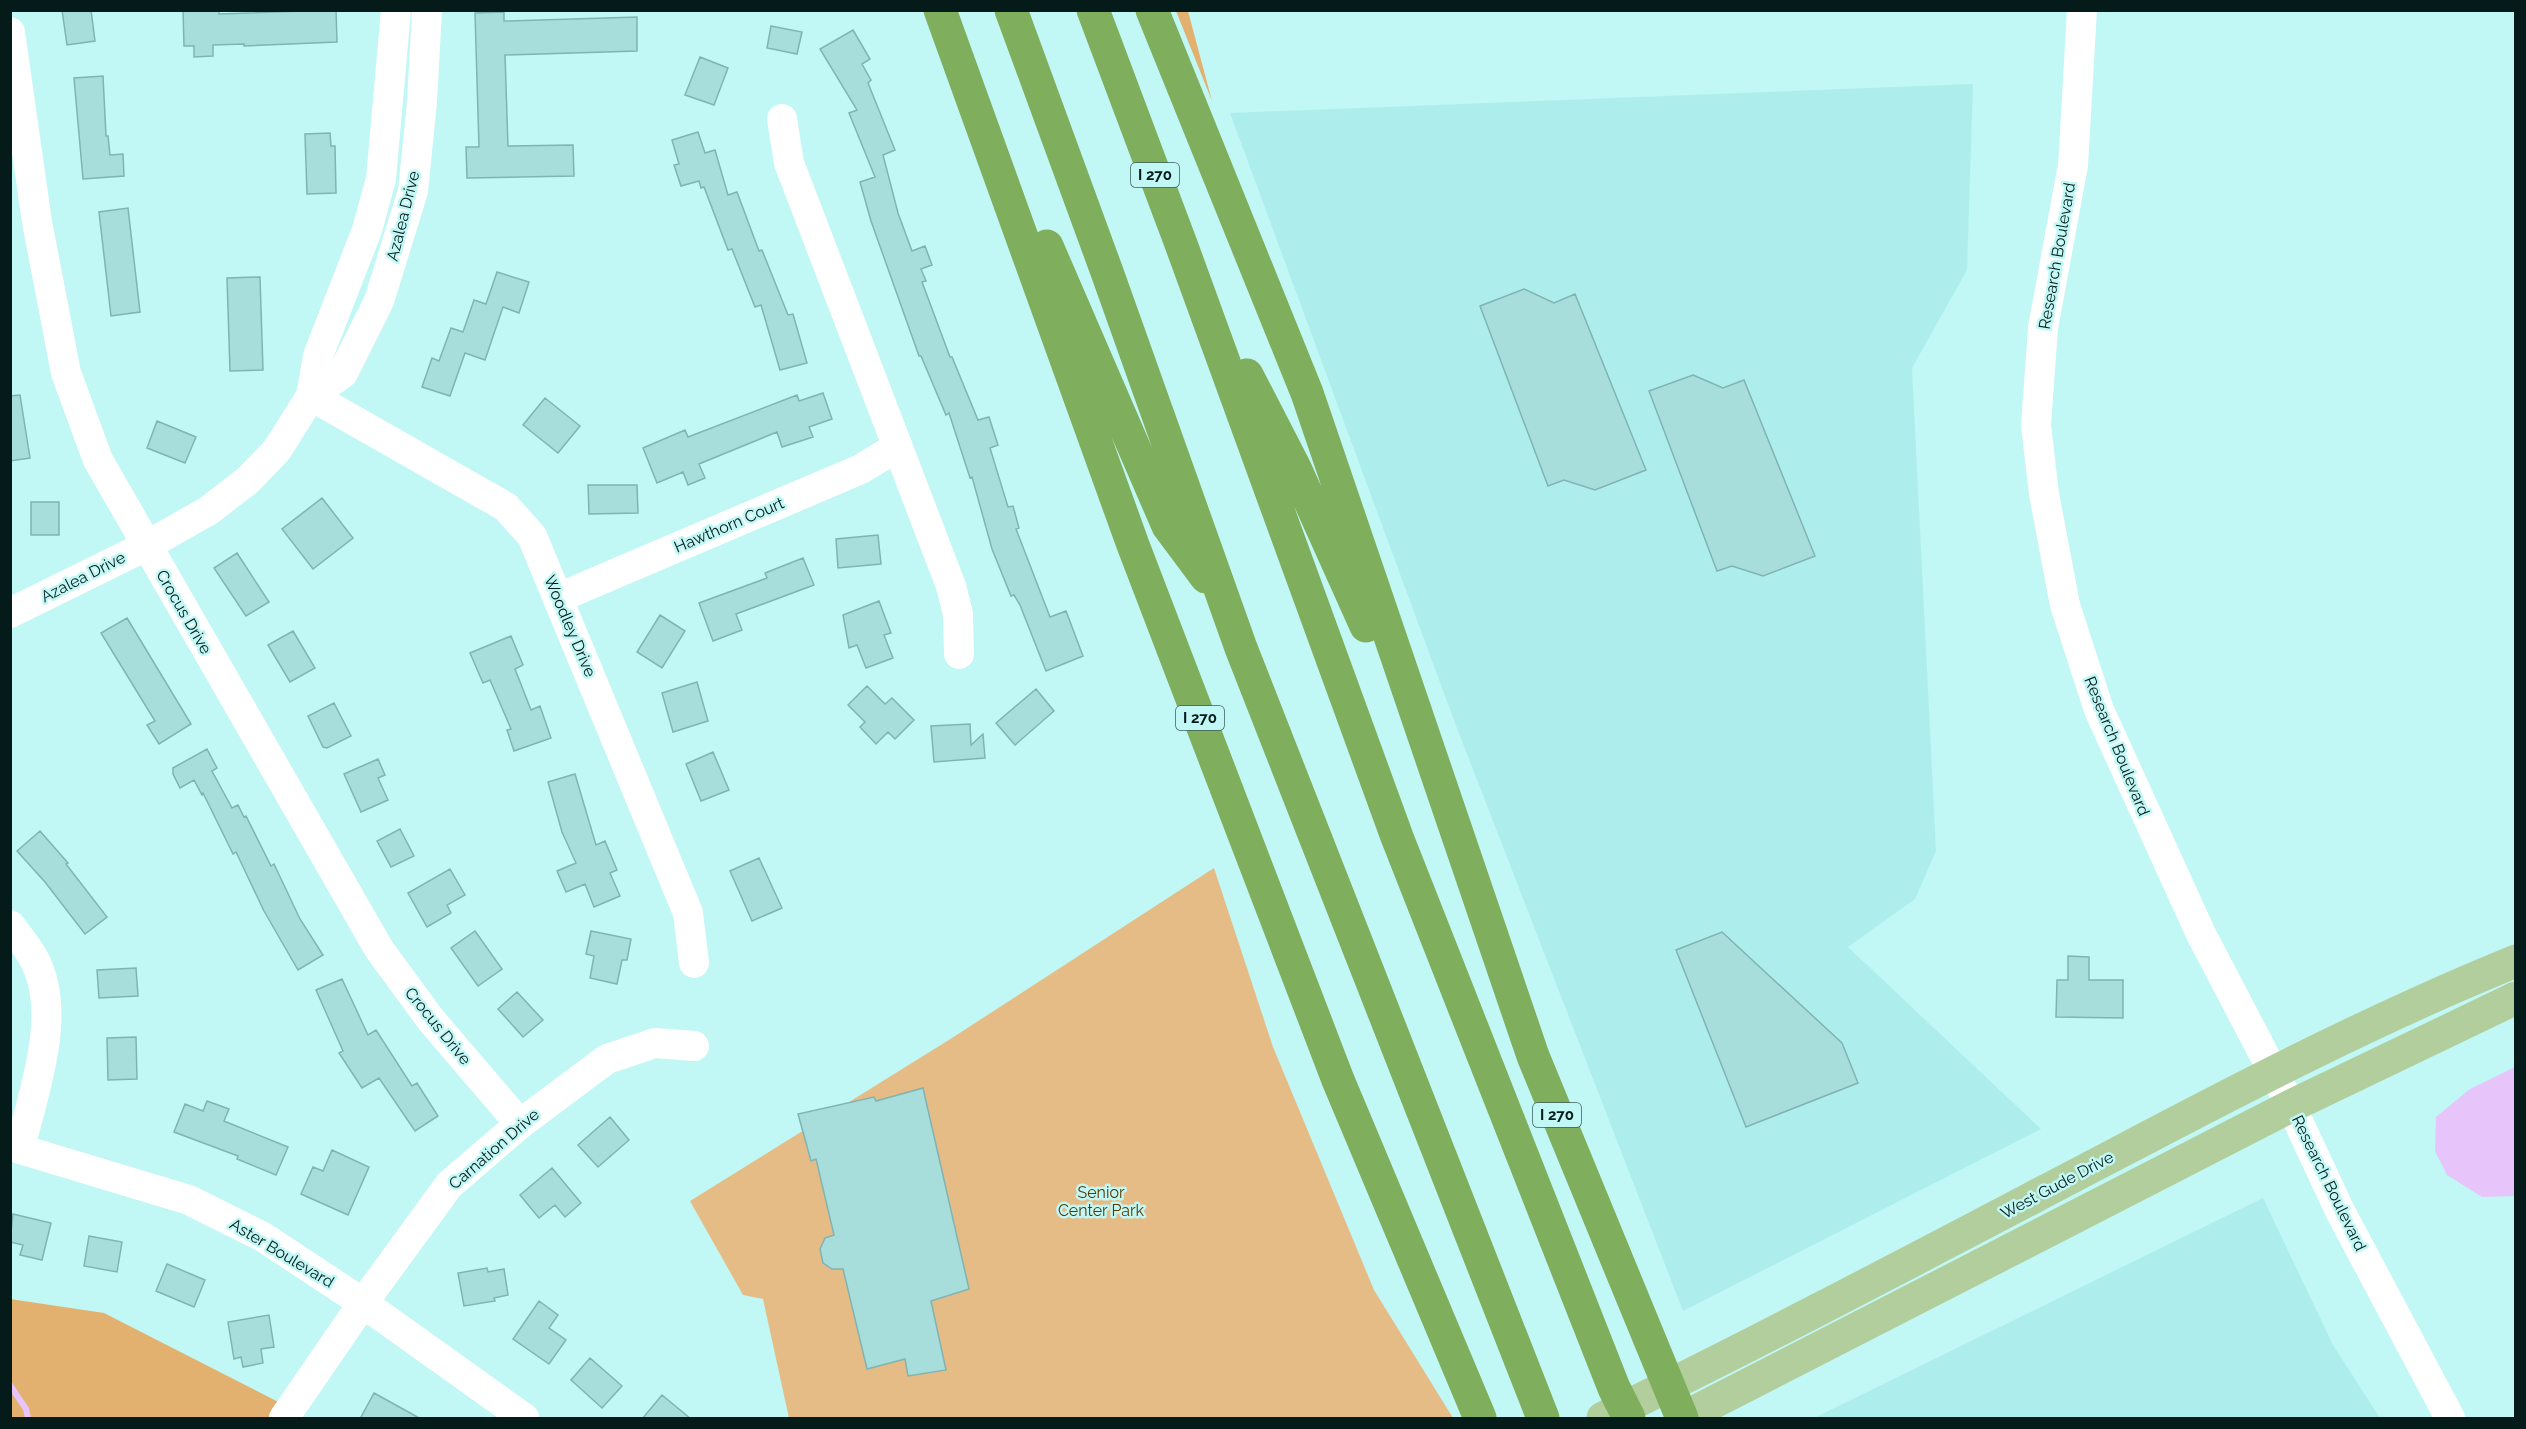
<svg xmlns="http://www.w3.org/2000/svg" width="2526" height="1429" viewBox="0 0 2526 1429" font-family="Raleway,sans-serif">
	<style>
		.built { fill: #adeeec }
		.green { fill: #e6bc86 }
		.forest { fill: #e3b16f }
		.water { fill: #e7c5fb }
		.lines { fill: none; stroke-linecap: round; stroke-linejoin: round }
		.stream { stroke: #e7c5fb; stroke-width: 6 }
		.building { fill: #a7dddb; stroke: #7fb4b2; stroke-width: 1.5 }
		.minor { stroke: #fff; stroke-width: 30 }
		.major { stroke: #b2ce9d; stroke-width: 33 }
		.highway { stroke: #7fae5c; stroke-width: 33 }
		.labels { text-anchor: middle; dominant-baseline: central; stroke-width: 5; stroke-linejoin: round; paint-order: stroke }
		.shield { fill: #c1f7f5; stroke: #3d5d5c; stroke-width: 1.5 }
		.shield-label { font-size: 15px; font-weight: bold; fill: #051b1a }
		.street-label { font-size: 16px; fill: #051b1a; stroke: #c1f7f5 }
		.park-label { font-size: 16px; fill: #5b3a02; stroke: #c1f7f5 }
	</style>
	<rect width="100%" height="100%" fill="#c1f7f5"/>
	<!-- built -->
	<path class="built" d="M1973,84L1967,270L1912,368L1936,851L1915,899L1848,947L2041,1129L1683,1311L1455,723L1230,113Z
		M2263,1198L2333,1345L2380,1418H1814Z"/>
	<!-- green -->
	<path class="green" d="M1214,868L1273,1047L1374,1290L1453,1418H789L763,1299L743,1295L690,1201L952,1038Z"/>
	<!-- forest -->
	<path class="forest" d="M1176,11H1188L1212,101Z
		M10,1299L104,1313L292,1409L301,1418H11Z"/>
	<!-- water -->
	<path class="water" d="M2515,1067V1196L2482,1197L2447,1175L2435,1151L2436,1117L2470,1089Z"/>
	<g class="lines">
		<!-- stream -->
		<path class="stream" d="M10,1385L26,1409L28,1418"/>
	</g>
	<!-- building -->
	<path class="building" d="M62,10H91L95,41L67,45Z
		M183,10H219V14L336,10L337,42L244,46V44L213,45V56L194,57V46H184Z
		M504,12V21L637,17V51L505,55L508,146L573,145L574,176L467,178L466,147H479L475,13Z
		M771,26L802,32L797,54L767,48Z
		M853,30L870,59L862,64L871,80L868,83L895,150L883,155L898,213L912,251L925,246L932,265L921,269L926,281L922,282L950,357H952L978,420L989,417L998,445L990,448L1008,507L1013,506L1019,528L1016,529L1050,617L1066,611L1083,656L1046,671L1020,605L1014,595L1011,596L992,549L972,477L970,478L949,413L946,415L921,356H919L871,221L860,182L875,177L849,113L857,110L820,49Z
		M700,57L728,68L714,105L685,95Z
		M103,76L106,136H108L110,155L123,154L124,176L83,179L74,78Z
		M698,132L705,153L715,150L728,195L737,192L759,251L762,250L788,315L793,314L807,363L780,370L761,305L755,307L732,249L728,250L704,187L701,188L699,181L681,186L674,165L679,164L672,140Z
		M330,133L331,146H335L336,193L307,194L305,134Z
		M128,208L140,312L111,316L99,212Z
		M497,272L529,282L519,313L503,307L485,360L465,353L450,396L422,387L432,358L439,361L451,328L463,332L474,300L486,304Z
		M260,277L263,370L230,371L227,278Z
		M1524,289L1554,303L1575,294L1646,470L1595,490L1564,480L1548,486L1480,306Z
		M1693,375L1723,388L1744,380L1815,556L1763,576L1732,566L1717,571L1649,391Z
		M823,393L832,419L809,427L813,437L782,447L777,432L699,464L705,478L688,485L683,472L657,483L643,448L685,430L688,437L797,395L799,401Z
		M20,395L30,458L10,461V396Z
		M545,398L580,426L558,453L523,425Z
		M157,421L196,437L185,463L147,448Z
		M588,485H637L638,513L589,514Z
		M322,498L353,538L313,569L282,529Z
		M31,502H59V535H31Z
		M878,535L881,564L838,568L836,539Z
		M237,553L269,602L246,616L214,568Z
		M803,558L814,585L736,614L742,630L713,641L699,603L767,578L765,573Z
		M879,601L891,633L884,635L893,658L866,668L857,645L849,648L843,615Z
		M660,615L685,631L662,668L637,652Z
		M127,618L191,724L159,744L147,725L155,721L101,633Z
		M293,631L315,668L290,682L268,645Z
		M511,636L523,665L515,669L531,710L540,706L551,738L514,751L507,730L511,729L490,680L483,683L470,653Z
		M697,682L708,721L673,732L662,693Z
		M867,686L885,704L892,698L914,720L895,739L888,732L876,744L860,727L865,722L848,705Z
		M1036,689L1054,711L1015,745L996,723Z
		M334,703L351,736L327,748L323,747L308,716Z
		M970,724L971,745L983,734L985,758L934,762L931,726Z
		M207,749L217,768L212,771L232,808L238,805L244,817L246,816L271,866L274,864L300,919L323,955L298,970L264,911L236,852L233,854L203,793L202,795L194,780L180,788L173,774V768Z
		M713,752L729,790L701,801L686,764Z
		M378,759L385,775L378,778L388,800L361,812L344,774Z
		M575,774L596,845L605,841L617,870L610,873L620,896L594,907L585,884L566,892L557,871L576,863L562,832L548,782Z
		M400,829L414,856L391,867L377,841Z
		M40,831L68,863L66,864L107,917L85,934L45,882L17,851Z
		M759,858L782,908L752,921L730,871Z
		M450,869L465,895L447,905L451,913L427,927L408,893Z
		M475,931L502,969L478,986L451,948Z
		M591,931L631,939L627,960H622L617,984L590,978L594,956L586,954Z
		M1722,932L1842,1043L1858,1083L1746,1127L1676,950Z
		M2068,956L2089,957V980H2123V1018L2056,1017L2057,980H2068Z
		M136,968L138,996L99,998L97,970Z
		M342,979L368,1035L376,1030L412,1086L417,1083L438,1116L415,1131L379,1078L362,1088L339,1053L343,1051L316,990Z
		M517,992L543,1020L523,1037L498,1009Z
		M136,1037L137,1079L108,1080L107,1038Z
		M923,1088L969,1289L931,1301L946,1370L908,1376L905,1359L867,1369L843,1269H832L823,1263L820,1249L825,1238L834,1235L816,1159L811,1161L798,1114L874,1097L876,1101Z
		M207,1101L229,1109L224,1121L288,1147L276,1175L237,1159L238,1156L174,1132L185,1104L203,1111Z
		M610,1117L629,1140L598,1167L578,1145Z
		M332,1150L369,1167L348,1215L301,1194L313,1167L323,1171Z
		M552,1168L581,1203L565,1217L555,1205L539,1218L520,1195Z
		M13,1214L51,1223L42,1260L20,1255L23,1245L10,1242Z
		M89,1236L122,1242L117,1272L84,1266Z
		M167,1264L205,1280L194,1307L156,1291Z
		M487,1268L488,1272L504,1269L508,1295L494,1298L495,1301L464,1306L458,1273Z
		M539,1301L558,1315L549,1328L566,1340L549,1364L513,1339Z
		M269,1315L274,1347L261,1349L263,1363L243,1367L241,1357L234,1359L228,1322Z
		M590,1358L622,1386L602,1408L571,1380Z
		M374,1393L421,1419H360Z
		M662,1395L691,1419H642Z"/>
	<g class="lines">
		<!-- minor -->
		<path class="minor" d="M2082,10L2073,165L2043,328L2036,425L2044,494L2065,605L2099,710L2201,934L2291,1106L2340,1211L2450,1418
			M10,32L37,222L66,373L98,460L379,949L431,1020L520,1124
			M782,119L789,163L951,586L958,614L959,654
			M311,396L506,507L532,536L688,913L694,963
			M311,396L318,356L367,230L381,179L396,10
			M558,598L861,469L897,447
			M10,613L146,546L208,511L247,481L277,450L311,396L343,373L379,301L413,191L422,102L427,10
			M10,925C19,937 30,950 36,963C62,1017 33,1093 20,1148
			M10,1146L189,1200L263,1237L363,1303L524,1418
			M284,1418L363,1303L449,1185L520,1124L607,1059L655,1043L694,1046"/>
		<!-- major -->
		<path class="major" d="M1603,1418C1775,1334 1944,1244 2114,1155C2245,1086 2378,1017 2516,961
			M1683,1418L2291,1106L2516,998"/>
		<!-- highway -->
		<path class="highway" d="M940,10L1133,545L1338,1080L1480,1418
			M1011,10L1107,272L1241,648L1543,1418
			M1093,10L1181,244L1397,837L1614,1388L1629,1418
			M1152,10L1307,393L1533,1056L1682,1418
			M1047,246L1168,526L1206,577
			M1247,375L1295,468L1366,626"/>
	</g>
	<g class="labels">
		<!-- shield labels -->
		<g class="shield">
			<rect x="1131" y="163" width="48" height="24" rx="4.5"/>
			<rect x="1176" y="706" width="48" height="24" rx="4.5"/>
			<rect x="1533" y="1103" width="48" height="24" rx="4.5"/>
		</g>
		<g class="shield-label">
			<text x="1155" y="175">I 270</text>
			<text x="1200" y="718">I 270</text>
			<text x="1557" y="1115">I 270</text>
		</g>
		<!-- street labels -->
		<g class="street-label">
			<text transform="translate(403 216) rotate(-76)">Azalea Drive</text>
			<text transform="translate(2057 256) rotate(-80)">Research Boulevard</text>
			<text transform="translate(729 525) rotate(-23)">Hawthorn Court</text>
			<text transform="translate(83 577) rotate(-27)">Azalea Drive</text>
			<text transform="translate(184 612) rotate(60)">Crocus Drive</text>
			<text transform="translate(570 626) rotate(67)">Woodley Drive</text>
			<text transform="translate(2117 746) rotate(68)">Research Boulevard</text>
			<text transform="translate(438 1026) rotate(51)">Crocus Drive</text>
			<text transform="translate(494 1149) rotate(-41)">Carnation Drive</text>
			<text transform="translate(2329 1183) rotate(64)">Research Boulevard</text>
			<text transform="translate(2057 1185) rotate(-28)">West Gude Drive</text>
			<text transform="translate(282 1253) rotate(31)">Aster Boulevard</text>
		</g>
		<!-- park labels -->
		<g class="park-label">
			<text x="1101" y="1192">Senior<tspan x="1101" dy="18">Center Park</tspan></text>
		</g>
	</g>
	<!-- border -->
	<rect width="2526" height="1429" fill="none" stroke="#051b1a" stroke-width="24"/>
</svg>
